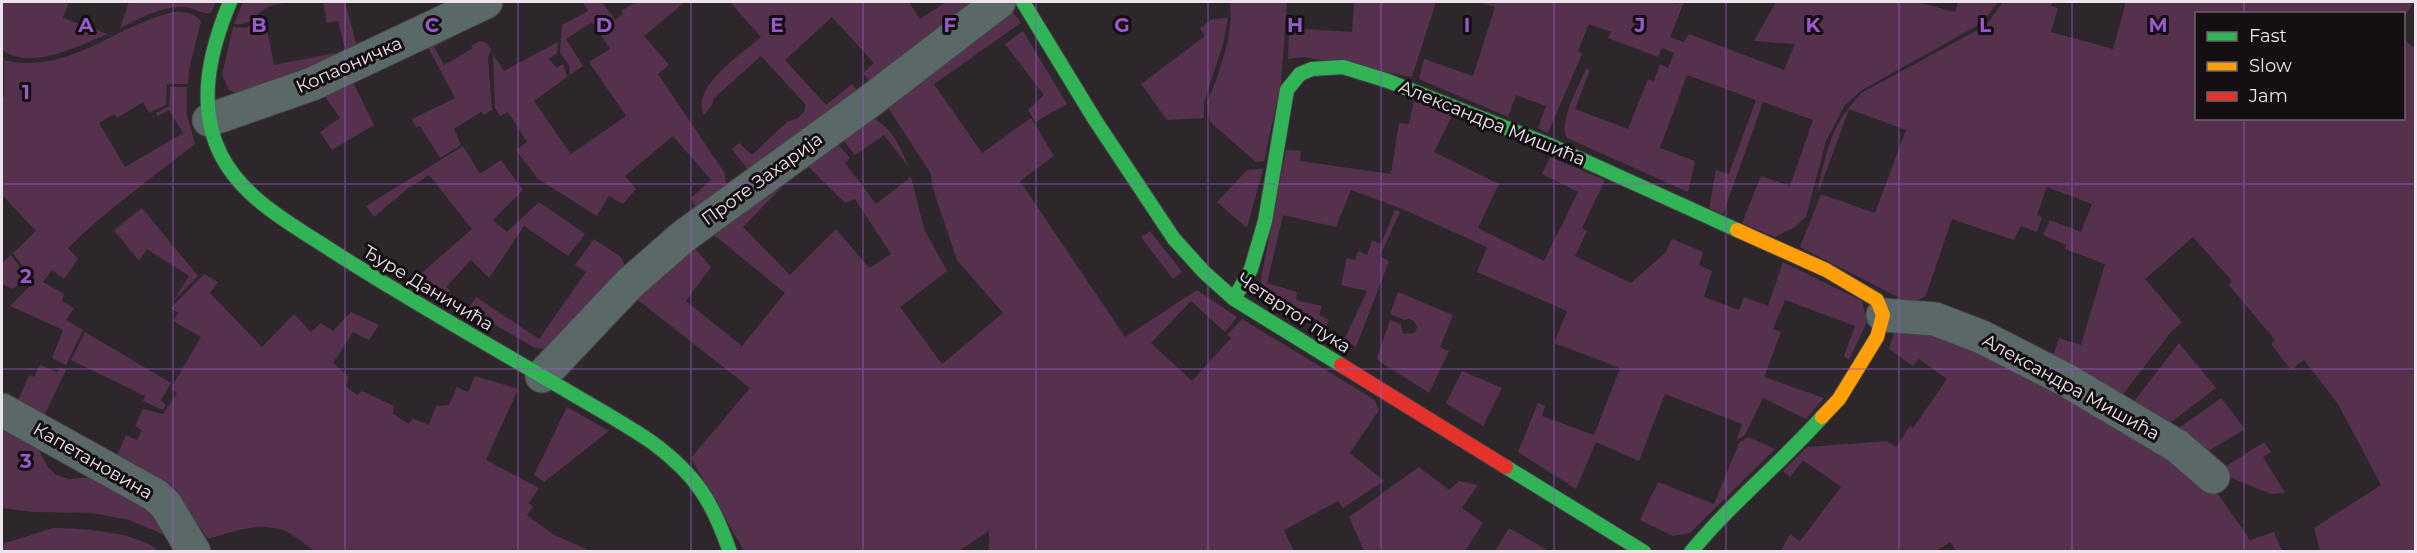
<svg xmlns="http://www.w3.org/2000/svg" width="2417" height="553" viewBox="0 0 2417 553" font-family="Montserrat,sans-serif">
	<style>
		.green { fill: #55314d }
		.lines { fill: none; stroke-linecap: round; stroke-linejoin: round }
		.street-casing { stroke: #474246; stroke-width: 35 }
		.fast-casing { stroke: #474246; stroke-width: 16 }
		.slow-casing { stroke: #474246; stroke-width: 16 }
		.jam-casing { stroke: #474246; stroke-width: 16 }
		.street { stroke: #5b6868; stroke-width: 33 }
		.fast { stroke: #30b455; stroke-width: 14 }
		.slow { stroke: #ff9f0a; stroke-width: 14 }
		.jam { stroke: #e5322d; stroke-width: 14 }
		.grid { fill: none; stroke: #975aca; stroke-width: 1.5; stroke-opacity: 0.55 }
		.labels { text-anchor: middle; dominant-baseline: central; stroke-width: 6; stroke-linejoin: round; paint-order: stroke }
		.street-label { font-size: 18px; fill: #ece4ea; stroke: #150f13 }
		.grid-label { font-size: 20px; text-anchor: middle; font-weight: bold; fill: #975aca; stroke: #150f13; stroke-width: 6; stroke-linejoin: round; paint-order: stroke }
	</style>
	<rect width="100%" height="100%" fill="#2d272c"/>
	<!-- green -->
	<path class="green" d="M2,2H69L63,18L108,34C77,46 32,71 2,50Z
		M129,2H216L211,13C202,15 193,7 183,7C160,6 141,18 120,28Z
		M243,2H304C294,3 280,2 271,6C255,11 253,27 234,24Z
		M323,2H345L356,43V50L347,56L338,21L327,23Z
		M583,2H602L615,20L623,14L621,11L636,2H685L644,36L669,65L658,74L724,172L727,187L697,212L691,198L711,180L673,136L625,176L636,189L623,204L609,196L597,216L538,179L516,150L527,142L508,112L500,116L495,108L493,54L504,71L558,42L557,53L549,59L556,68L563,64L567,77L534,101L571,154L626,116L589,62L610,49L592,22L566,39L583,66L570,75L569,65L560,52L562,25L588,11Z
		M730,2H909L920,19L946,2H984L873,85L863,73L874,63L832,17L785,60L826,105L852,84L861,95L751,174L732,149L739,143L752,155L787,122L798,118L804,112L806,105L761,56L714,98L712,105L704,115C690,87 742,54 761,37Z
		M1230,2H1287L1281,83L1264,161L1256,162L1210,122L1207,102L1217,78L1227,45L1231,20Z
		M1354,2H1436L1412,77L1304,57L1288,59L1289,28L1352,32Z
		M1478,2H1667L1677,4L1678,2H1684L1670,37L1684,42L1689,34L1784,70L1795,44L1754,41L1776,2H1917L1955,12L1958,2H1998L1982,23L1862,90L1845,105L1826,141L1806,217L1795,227L1775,237L1742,223L1761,176L1790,186L1813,120L1763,102L1723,214L1709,208L1716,170L1729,174L1756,100L1687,75L1660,148L1695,161L1688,192L1567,138C1558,122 1579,86 1586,69L1590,70L1575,109L1628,129L1648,79L1654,81L1660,64L1668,68L1674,53L1662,48L1658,57L1608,38L1611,32L1589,24L1578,51L1582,54L1548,133L1538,128L1546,106L1516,95L1508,117L1419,79L1424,59L1473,76L1495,7Z
		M2003,2H2052L2051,6L2058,8L2051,32L2113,49L2126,2H2414L2404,17V14H2196V118H2404V40L2415,48V551H2320L2314,528L2381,485L2338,404L2304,360L2291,370L2271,344L2275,340L2229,285L2232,281L2193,237L2145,279L2182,322L2171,332L2120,398L2051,362L2059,338L2081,345L2105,264L2065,249L2066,245L2043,235L2050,220L2081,232L2092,204L2047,187L2037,215L2042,218L2037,232L2021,226L2014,240L1952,219L1926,295C1918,303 1912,301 1902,299L1800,247L1821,194L1875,213L1906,130L1849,109L1819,191L1818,189C1827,149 1832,122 1863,92L1985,26Z
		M1010,9L1021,23L934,84L982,153L1031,118L1054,156L1020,181L1125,337L1197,290L1237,317L1225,332L1191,301L1151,343L1192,381L1231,338L1227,335L1242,319L1375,400L1379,410L1350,453L1384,481L1343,508L1338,501L1284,530L1294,551H989V531L959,551H744L691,458L750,388L629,293L691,244L711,267L686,301L742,346L785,293L709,231L778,183L781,188L743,227L790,275L836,229L869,268L891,254L855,199L845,203L806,164L835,141L850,158L845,163L876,204L911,177L924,229L947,271L900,307L942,364L1003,313L957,260L932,186L931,174L887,106Z
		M173,12C184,12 195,12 201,22L189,69L188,84H167L166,105L149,113L143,102L117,118L114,114L99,123L125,167L183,133L169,110L158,116L156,113L169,106L170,87H187V115L195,144C152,178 107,209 68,248L78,259L64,279L52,270L43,282L64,294L62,301L74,308L66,320L83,330L66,365L52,358L63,330L10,306L31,285L32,279L13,253L36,231L2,195V98L4,97V60C67,76 116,25 173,12Z
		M264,16L274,65L335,53L338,61L238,94L229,90L222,75L233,27L246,28Z
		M1228,18L1223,44L1204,102V118L1167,120L1141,84L1205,36L1200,28L1212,19Z
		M460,29L461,33L434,47L444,65L472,49L471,46L480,41L487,43L491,50L488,57L492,110L484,115L481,112L454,129L461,145L440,158L420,126L416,128L412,119L455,98L427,45Z
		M1023,31L1067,104L1035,122L1028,110L1044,95L1005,44Z
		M351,78L374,125L332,150L320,132L340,118L320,89Z
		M1414,100L1453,114L1434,152L1499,184L1478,228L1544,261L1578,192L1542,174L1550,157L1605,180L1582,228L1587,231L1575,256L1631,283L1665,253L1672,239L1703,252L1699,265L1712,271L1704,297L1739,310L1744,297L1768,306L1783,262L1862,301L1867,322L1849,360L1844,356L1855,326L1785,300L1773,329L1781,332L1764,377L1824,398L1806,419L1763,398L1745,435L1737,440L1742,424L1665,394L1639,461L1596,442L1576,489L1518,452L1538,403L1545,406L1542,416L1594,435L1620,368L1554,343L1567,311L1477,272L1487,247L1400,208L1351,190L1336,227L1283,215L1267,283L1297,292L1296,300L1322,306L1319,315L1329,320L1326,326L1262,287L1261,279L1286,150L1301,151L1300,161L1391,174L1399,123L1409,124Z
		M873,118C893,129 900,146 908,166L884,135L855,155L840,136Z
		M463,146L480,174L501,160L523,190L493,220L507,232L539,202L585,234L568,256L524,226L489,278L471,260L446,287L451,291L448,292L416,278L472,229L429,175L407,189L374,217L366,206Z
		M1263,169L1247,228L1217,202L1247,170Z
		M142,208L198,276L174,300L189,276L147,249L139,261L114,230Z
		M1395,210L1400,212L1380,256L1389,261L1356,347L1344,340L1367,291L1341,285L1347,258L1355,260L1358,251L1367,255L1372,240L1381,244Z
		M1150,231L1182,272L1173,279L1141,237Z
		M594,239L621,257L626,267L551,350L535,348L468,309L476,297L539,339L586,272L575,265Z
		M11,255L25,274L24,279L13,289L2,284V263Z
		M204,274L218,282L210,293L262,347L294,314L311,332L321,323L333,331L351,312L379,325L369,340L353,332L333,363L349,377L346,386L357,395L362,391L394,406L393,414L409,424L412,418L429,425L436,406L449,405L457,387L468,392L475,376L518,389L486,460L539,488L529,503L533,507L527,515L554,535L591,551H315C305,545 294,534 283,530C257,522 232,532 208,539L187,509L117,456L126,435L137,440L142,430L135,426L143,409L163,414L177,393L171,388L201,337L173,321L178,313L171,308Z
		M1398,292L1453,315L1440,347L1449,351L1429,393L1379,361L1377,358L1390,320L1401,324L1403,334L1415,333L1417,327L1414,321L1409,319L1404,320L1390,314Z
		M1919,325L2122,421L2216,491L2250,540L2274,532L2282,551L1957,552L1950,542L1936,551L1780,552L1790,534L1800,541L1841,487L1803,460L1790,477L1783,471L1807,447L1887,441L1896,447L1910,426L1913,428L1947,379L1919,359L1913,366L1889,349L1895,330Z
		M85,332L171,383L161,400L166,405L163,410L143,401L145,396L71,360Z
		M2179,343L2216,388L2165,427L2132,404Z
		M40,365L57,372L60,367L66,370L44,416L17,403L29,375L34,377Z
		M1462,371L1502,388L1483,426L1446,403Z
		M2221,398L2245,429L2202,455L2172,433Z
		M567,407L609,431L544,482L534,475Z
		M2,423L30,441L40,452L47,466L56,475L69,479L98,477L135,493L172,538L129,520L93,513L34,512L2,508Z
		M1748,437L1775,449L1690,533L1673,536L1640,520L1658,482L1714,504L1739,443Z
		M2264,442L2271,452L2263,457L2285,493L2271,494L2217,472Z
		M1419,467L1449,490L1459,481L1478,485L1462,508L1483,523L1465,551H1364L1349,517Z
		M53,528C82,528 137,532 159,551H2V544Z
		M1509,528L1549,551H1495Z"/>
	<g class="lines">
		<defs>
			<path id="street" d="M209,120L312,84L486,2
				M1883,315L1935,319L1982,337L2066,380L2177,446L2213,477
				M542,376L629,284L684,236L870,101L999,2
				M2,410L155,495L166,505L194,552"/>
			<path id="fast" d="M230,2C210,50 196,106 221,155C244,200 293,225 334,252C409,300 487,344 564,389C594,407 624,423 653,443C697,476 712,501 730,552
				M1023,2L1095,120L1174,239L1204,272L1234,299L1341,365
				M1234,299L1251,269L1265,221L1287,90L1300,74L1312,69L1343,67L1388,81L1552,146L1737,230
				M1506,467L1644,552
				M1691,552C1731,503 1780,464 1822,417"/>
			<path id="slow" d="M1737,230L1826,270L1877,300L1883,315L1877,337L1839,399L1822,417"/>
			<path id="jam" d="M1341,365L1506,467"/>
		</defs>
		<!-- street casing -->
		<use href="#street" class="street-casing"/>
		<!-- fast casing -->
		<use href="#fast" class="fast-casing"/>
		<!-- slow casing -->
		<use href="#slow" class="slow-casing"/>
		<!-- jam casing -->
		<use href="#jam" class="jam-casing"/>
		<!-- street -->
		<use href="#street" class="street"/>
		<!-- fast -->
		<use href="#fast" class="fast"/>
		<!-- slow -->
		<use href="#slow" class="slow"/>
		<!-- jam -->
		<use href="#jam" class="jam"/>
	</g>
	<!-- grid -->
	<path class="grid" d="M173,2V552M345,2V552M518,2V552M691,2V552M863,2V552M1036,2V552M1208,2V552M1381,2V552M1554,2V552M1726,2V552M1899,2V552M2072,2V552M2244,2V14M2244,118V552M2,184H2416M2,369H2416"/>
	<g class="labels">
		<!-- street labels -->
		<g class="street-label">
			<text transform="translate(349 65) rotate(-24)">Копаоничка</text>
			<text transform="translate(1492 123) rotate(22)">Александра Мишића</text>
			<text transform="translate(762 179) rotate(-36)">Проте Захарија</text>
			<text transform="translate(428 288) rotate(31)">Ђуре Даничића</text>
			<text transform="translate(1294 313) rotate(33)">Четвртог пука</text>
			<text transform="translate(2071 387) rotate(29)">Александра Мишића</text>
			<text transform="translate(93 461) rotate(30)">Капетановина</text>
		</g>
	</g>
	<g class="grid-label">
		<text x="86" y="32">A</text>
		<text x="259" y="32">B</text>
		<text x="432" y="32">C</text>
		<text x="604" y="32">D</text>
		<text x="777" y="32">E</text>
		<text x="950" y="32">F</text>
		<text x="1122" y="32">G</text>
		<text x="1295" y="32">H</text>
		<text x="1467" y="32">I</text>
		<text x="1640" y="32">J</text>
		<text x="1813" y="32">K</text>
		<text x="1985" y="32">L</text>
		<text x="2158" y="32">M</text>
		<text x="26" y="99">1</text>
		<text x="26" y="283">2</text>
		<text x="26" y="468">3</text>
	</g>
	<!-- border -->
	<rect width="2417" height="553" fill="none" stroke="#ece4ea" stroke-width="6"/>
	<!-- legend -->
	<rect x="2195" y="12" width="210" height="108" fill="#150f13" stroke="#6b6469" stroke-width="1.5"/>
	<rect x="2207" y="32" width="30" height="9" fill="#30b455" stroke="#6b6469" stroke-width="1.5"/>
	<text x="2249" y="42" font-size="18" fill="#ece4ea">Fast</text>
	<rect x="2207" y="62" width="30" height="9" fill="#ff9f0a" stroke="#6b6469" stroke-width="1.5"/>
	<text x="2249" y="72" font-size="18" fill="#ece4ea">Slow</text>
	<rect x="2207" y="92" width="30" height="9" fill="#e5322d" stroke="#6b6469" stroke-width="1.5"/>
	<text x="2249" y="102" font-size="18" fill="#ece4ea">Jam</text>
</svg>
